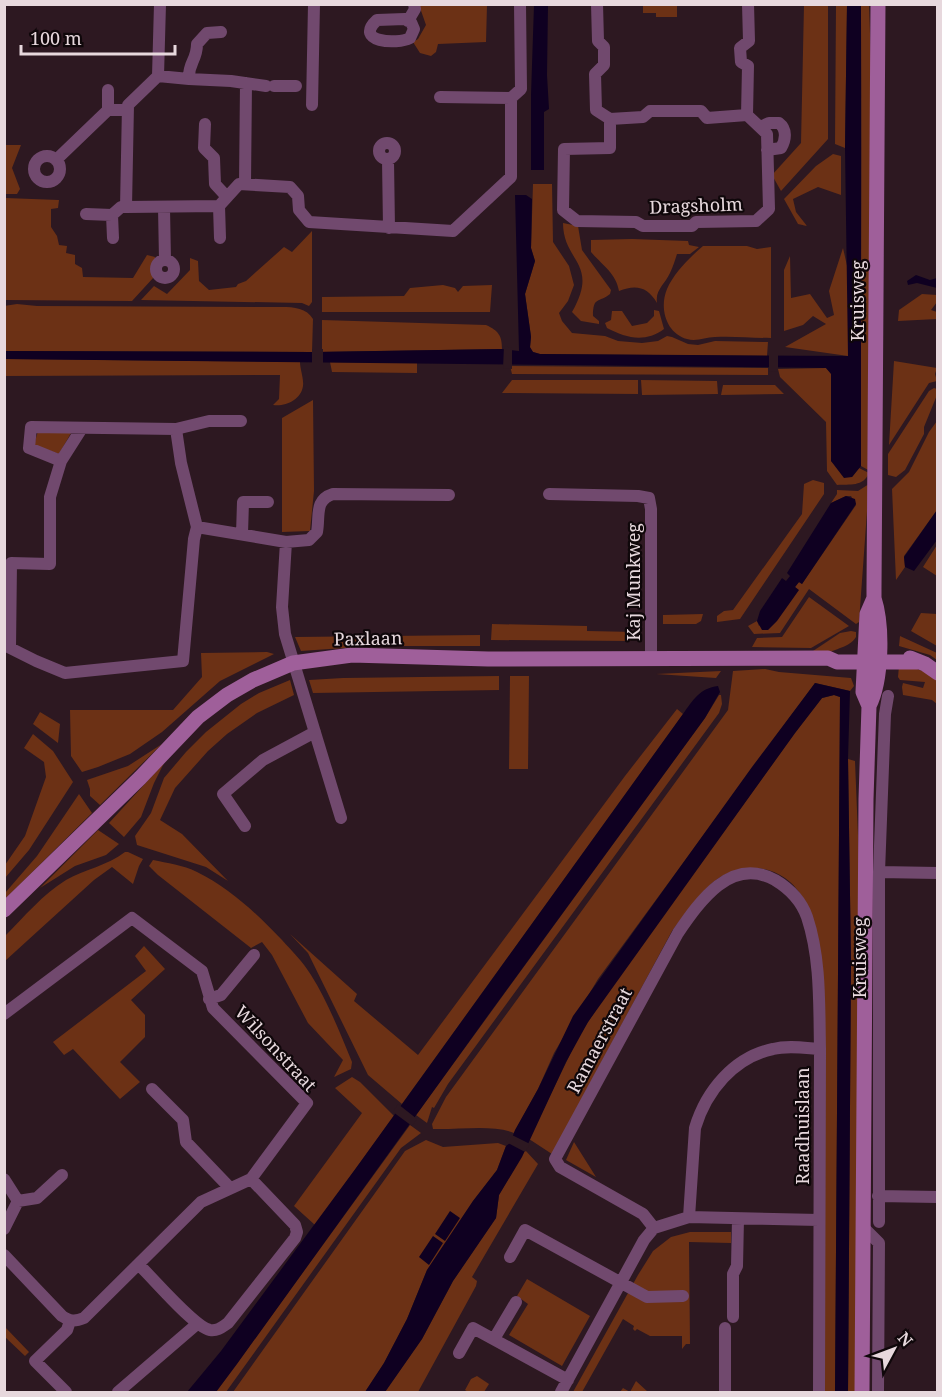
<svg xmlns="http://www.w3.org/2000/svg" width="942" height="1397" viewBox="0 0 942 1397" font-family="'Noto Serif',serif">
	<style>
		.green { fill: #6c3115 }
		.water { fill: #0f0021 }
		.pier { fill: #2d1821 }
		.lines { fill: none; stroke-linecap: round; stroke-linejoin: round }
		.street { stroke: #71496e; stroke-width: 12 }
		.secondary { stroke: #9f5f9a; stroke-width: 15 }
		.labels { text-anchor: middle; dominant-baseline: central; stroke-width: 4.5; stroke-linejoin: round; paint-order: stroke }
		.street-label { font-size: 18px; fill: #e7d8dd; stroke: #0f070a }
	</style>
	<rect width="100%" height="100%" fill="#2d1821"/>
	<!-- green -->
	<path class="green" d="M869,4L874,153L870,471L861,466L860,451C861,308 862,165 861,21V5Z
		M419,5H487L486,42L438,44L436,52L431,56L420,53L413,42L418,39L426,25Z
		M643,5H677V17H656V13H643Z
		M804,5H828V139L781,191L772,175L801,143Z
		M836,5H847L845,148L835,144Z
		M5,145H21L12,168L20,189L17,194H5Z
		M833,154L841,156V195L818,187L793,199L796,212L807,226L798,224L784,199L816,166Z
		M533,184H552L553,242L569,266L574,285L568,301L559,313L562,321L572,333L605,336L618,341L642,343L658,341L667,336L672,337L688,344L698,345L715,341L768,342L767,356L540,354L533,352L530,348L531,336L525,294L535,261L531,248Z
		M5,198L59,200L58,208L51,209V227L57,236L59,245L67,246L66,253L75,255V264L82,268L83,277L133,278L147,255L155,257L154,277L132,301L5,300Z
		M563,223L578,226L582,250L611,290L610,294C599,303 593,296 593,316L599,321V324L581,321L572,312C600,263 563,262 563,223Z
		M312,231V302L309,306L302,303L141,300L154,286L167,294L190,270V258L198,261L199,281L209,290L236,287L238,284L246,281L284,247L292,252Z
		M632,239L688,241L689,245L699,247L690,254H677C675,260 673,267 670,273C665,284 655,290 657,303C648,287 636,284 619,291C616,273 602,265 591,252V240Z
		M703,246H747L757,249L771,247V338C753,338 733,336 715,337C705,337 697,342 687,339C666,333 659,308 667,289C674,273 690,257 703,246Z
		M843,248L848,270V356L785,347L826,324L813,316L803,325L784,331V270L790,256L791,298L810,294L827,318L834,315L829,291Z
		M443,285L455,288L458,292L463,286L492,285L490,312H322V297L404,296L410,288Z
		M922,294L937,295V302L931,310L937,312V319L898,321L899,310Z
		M17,304L37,306L272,307C286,307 305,305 313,319L312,352L5,351L4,306Z
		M654,310L659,311L664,329C645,343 626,338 607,328L605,323L611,320L612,311H622L632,326L647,323L654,316Z
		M322,320L486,325C499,331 502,336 502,349L322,352Z
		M5,359L300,362C300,369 304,379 303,386C301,400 285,407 273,405L279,399L280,375L5,376Z
		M894,361L937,368L935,374L937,381L929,383L889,445Z
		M330,362L417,363V373L332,372Z
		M510,366L768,368V375L512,374Z
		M826,368L831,373V461L852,477L859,468L869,473C863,487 850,484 837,485L827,471L826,422L780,377L778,369Z
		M512,380H638V394L502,393Z
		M641,380L717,381L718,394L642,395Z
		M723,385H775L784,394L721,395Z
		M934,388L937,389V395L924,427V434L905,470L896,477L888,475V454L929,391Z
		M313,400L314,491L310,531L282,532V418Z
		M937,421V510L904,556L905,567L896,580L892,489L909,472L929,432Z
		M38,431L71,433L59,454L34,445Z
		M813,480L824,483V494L740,619L717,622V616L724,611L733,610L802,514L804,484Z
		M869,484L859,622L856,624L809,589L780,633L754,634L748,626L757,621L759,626L798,590L795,587L799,582L802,584L856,505L851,496H846L831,503L837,494V490L858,491Z
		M937,545V576L923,567Z
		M809,597L849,626L811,648L752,647L757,638L782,637Z
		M921,613L937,614V646L911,631Z
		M703,614L701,621L696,624H663V615Z
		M492,624L587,626V631L636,632V638L629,641L491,640Z
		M851,631L856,632V637C849,648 835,648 825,655L813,651L840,633Z
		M480,635V646H372L301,651L295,637Z
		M900,636L937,653V660L930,655L899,646Z
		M267,652L274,654L220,681L162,732L130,754L98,767L82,772L71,756L70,710H173L202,677L201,653Z
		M899,666C913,666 926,671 937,680V704L932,700L903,695L902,687L903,683L923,688L925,682L900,680L898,677Z
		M765,669L779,672L851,678L854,686L850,691L815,683L598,979L554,1053L538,1089L514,1133C493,1124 457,1130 433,1129L432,1124L446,1097L728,710L733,671Z
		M721,671L716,678L656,674Z
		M499,676V690L313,693L309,680L343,678Z
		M510,676H529L528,769H509Z
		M290,680L294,695L257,713L227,734L208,751L175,788L160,820L182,834L228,881L206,867L137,845L135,836L151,813L164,778L186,752L206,732L241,704L259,693Z
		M719,695H721L722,704L719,713L448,1084L434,1108L432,1107L427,1123L416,1115L705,718Z
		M834,695L840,697L835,1392H823L825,1115L806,902C800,893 794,884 785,878C763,862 730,866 711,884C696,898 684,915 672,931L552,1154L529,1139L579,1036L607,993L795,733L822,698Z
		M677,709L683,714L402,1104L368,1075L308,953L290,934L357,994L354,1001L418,1055L625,776Z
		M40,712L60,724L58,743L33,724Z
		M33,734L53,751L73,782L29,850L5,878V865L25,836L46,777L44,762L24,748Z
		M162,744L100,805L90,796V789L87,780L128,766Z
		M848,759L855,761L860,884L857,1392H848L851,963Z
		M164,763L154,783L141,817L124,837L109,823Z
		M79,794L92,813L5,899V893L37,856Z
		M98,830L119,844L106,855L75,866L40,888Z
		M125,852H128L143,859L139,866L133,884L112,867L94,880L5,961V936C24,917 43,894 66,880C85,869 107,866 125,852Z
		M153,860C167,863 183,865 197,872C230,888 257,914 282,940C292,951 303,962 311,975C328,1002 340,1033 352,1062L351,1069L334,1077L343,1060L308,1023L272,955L262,942L251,948L158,875L149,866Z
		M144,946L165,969L131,1000L145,1015V1037L120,1062L140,1082L120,1099L73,1049L64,1055L53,1042L146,971L135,956Z
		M352,1077L360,1082L394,1116L315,1225L294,1206L362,1113L335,1088Z
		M410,1125L421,1133L401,1148L226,1392H216Z
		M426,1140L443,1147L498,1143L506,1146L497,1170L473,1201L427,1270L407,1319L384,1363L365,1392H233L405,1151Z
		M574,1142L596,1177L566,1160Z
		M525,1150L538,1164L472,1277L477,1281L476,1286L418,1392H385L422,1339L453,1281L496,1218L499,1195Z
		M690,1232H731V1243L689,1242L690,1344H686L682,1349V1336H650L637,1329L635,1331L633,1329L634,1326L623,1319L582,1392H573L638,1275L653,1251L671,1237Z
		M527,1279L590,1316L562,1366L509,1335L528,1304L517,1296Z
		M5,1327L29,1352L25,1356L5,1337Z
		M477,1376L489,1384L484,1392H468L465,1390L471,1379Z
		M636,1381L648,1392H620L623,1388L630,1392Z"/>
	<!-- water -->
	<path class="water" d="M534,5H548L547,75L549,109L544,112V170H531V95Z
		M847,5H861V466L852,477L844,478L831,461V374L826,368L5,359V351L312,352L502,349L519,351L515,195H526L532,199L531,248L535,261L525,294L531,337L530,347L533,352L540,354L848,356L845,148Z
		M916,275L930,280L937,278V288L917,283L908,285L907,281Z
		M846,496L855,499L856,504L802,584L799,582L795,587L799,590L777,621L768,630H762L757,621L760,611L782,578L786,581L790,576L787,573L831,503Z
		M937,510V540L914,571L905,567L904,557Z
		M815,683L850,691L848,759L851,963L848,1392H835L840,697L834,695L822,698L795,733L588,1022L566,1062L522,1157L499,1195L496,1218L453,1281L422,1339L385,1392H365L384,1363L407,1319L427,1270L473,1201L497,1170L506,1146L510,1143L515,1130L538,1089L573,1016L752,767Z
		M718,686L720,692L705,718L489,1014L237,1364L216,1392H187L221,1351L356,1168L683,714C693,700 700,688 718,686Z
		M450,1211L460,1218L445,1241L435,1234Z
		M433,1236L443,1243L429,1265L419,1257Z"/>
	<!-- pier -->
	<path class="pier" d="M504,346L512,348V369L503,368Z
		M312,349H323V365H312Z
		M769,353H778V372L769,371Z
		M398,1104L417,1119L412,1126L393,1112Z
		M510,1134L530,1144L525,1152L506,1142Z"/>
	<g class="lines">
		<!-- street -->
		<path class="street" d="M160,4L158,76L128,105L126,207L219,206
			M597,4L598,41L604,47V65L595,74L596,110L610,119L643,117L650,111H701L707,118L747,115L748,66L741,62L740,48L749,41L748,4
			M405,19L411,22L414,29L410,38C397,45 353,42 377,20Z
			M408,21L415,9L414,4
			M158,76L189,79C188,62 197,61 197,44L207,33L221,32
			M189,79L231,81L266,86
			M274,86H296
			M440,97L511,98
			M312,105L314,4
			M108,110V90
			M610,119V148L564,149L563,210L577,221L636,222L643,226H692L696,222L756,221L769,209L767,134L747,115
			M205,124L204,148L214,158L215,184L227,197
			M760,127L769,123H779C787,129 786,140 781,148L767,150
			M379 151a8 8 0 1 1 16 0a8 8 0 1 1-16 0Z
			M34 169a13 13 0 1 1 26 0a13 13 0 1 1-26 0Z
			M56,160L108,110H128
			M388,160L389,228
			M245,184L246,83
			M164,208L165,260
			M86,214L112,215L121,207H126
			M112,215L113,238
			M220,238L219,206L239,184L290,187L298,196L299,210L309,222L453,231L511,177V98L521,89L520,4
			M156 269a9 9 0 1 1 18 0a9 9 0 1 1-18 0Z
			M82,428L61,461L50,497V564L11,563L10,648L36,661L65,673L183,661L194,539L197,527L181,463L176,429
			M61,461L29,448L31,427L176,429L209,421H241
			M549,494L638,496L649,498L651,509V658
			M197,527L286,542L309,540L317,532C320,516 314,500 333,494L449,495
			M242,534L243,502H268
			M286,542L282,607L285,634L341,818
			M245,826L223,794L263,760L315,732
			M879,872L938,873
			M209,999L221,995L254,955
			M4,1014L132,918L202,971L213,1008L307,1103L251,1179L201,1202L84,1318C74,1322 70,1321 62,1316L4,1255
			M152,1089L183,1120L186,1142L230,1188
			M4,1179L18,1201L4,1229
			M878,1196L938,1197
			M18,1201L37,1198L62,1175
			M689,1217L695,1128C706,1091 734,1057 773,1049C788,1045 805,1048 820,1049
			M879,1222V872L885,714L888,696
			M654,1228L643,1214L560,1167L555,1159L678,933C700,901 731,856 775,880C790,889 801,900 807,917C821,959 819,1006 820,1049L819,1392
			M864,1228L879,1243L878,1392
			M510,1257L525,1230L647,1297L683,1296
			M139,1265C153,1278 194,1327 210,1330C218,1331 222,1327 228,1323L295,1238L297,1232L295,1225L251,1179
			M733,1317V1274L737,1266L738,1219
			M725,1328V1392
			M494,1339L516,1302
			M459,1353L473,1328L568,1380
			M66,1392L35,1361L67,1330L70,1321
			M118,1392L197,1324
			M561,1392L644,1240L654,1228L689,1217L819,1220"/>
		<!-- secondary -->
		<path class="secondary" d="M910,658L925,664L938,673
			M869,706L863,692L867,614L874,598V589L878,4
			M4,910L140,778L198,717L227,695L253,680L293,663L352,655L488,659L828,658L837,662H918
			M862,1392L866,799L869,706C882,680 883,626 874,598"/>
	</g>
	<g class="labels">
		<!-- street labels -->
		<g class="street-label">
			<text transform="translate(696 205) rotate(-2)">Dragsholm</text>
			<text transform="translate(857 301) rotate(-90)">Kruisweg</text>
			<text transform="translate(633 582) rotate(-90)">Kaj Munkweg</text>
			<text transform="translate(368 638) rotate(-1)">Paxlaan</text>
			<text transform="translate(859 958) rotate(-90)">Kruisweg</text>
			<text transform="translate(599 1040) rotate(-62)">Ramaerstraat</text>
			<text transform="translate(276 1048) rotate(47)">Wilsonstraat</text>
			<text transform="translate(802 1126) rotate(-90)">Raadhuislaan</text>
		</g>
	</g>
	<!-- border -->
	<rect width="942" height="1397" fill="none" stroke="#e7d8dd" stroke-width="12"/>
	<!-- north arrow -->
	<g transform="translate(894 1349) rotate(49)" stroke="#0f070a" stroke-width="4.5" paint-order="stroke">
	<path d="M0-4.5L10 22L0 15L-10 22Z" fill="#e7d8dd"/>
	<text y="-9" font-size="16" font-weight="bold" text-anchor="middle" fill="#e7d8dd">N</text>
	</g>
	<!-- scale -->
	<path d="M21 45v9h154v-9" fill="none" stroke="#e7d8dd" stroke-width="3"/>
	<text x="30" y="45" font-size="18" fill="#e7d8dd" stroke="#0f070a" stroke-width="4.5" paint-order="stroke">100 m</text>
</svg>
